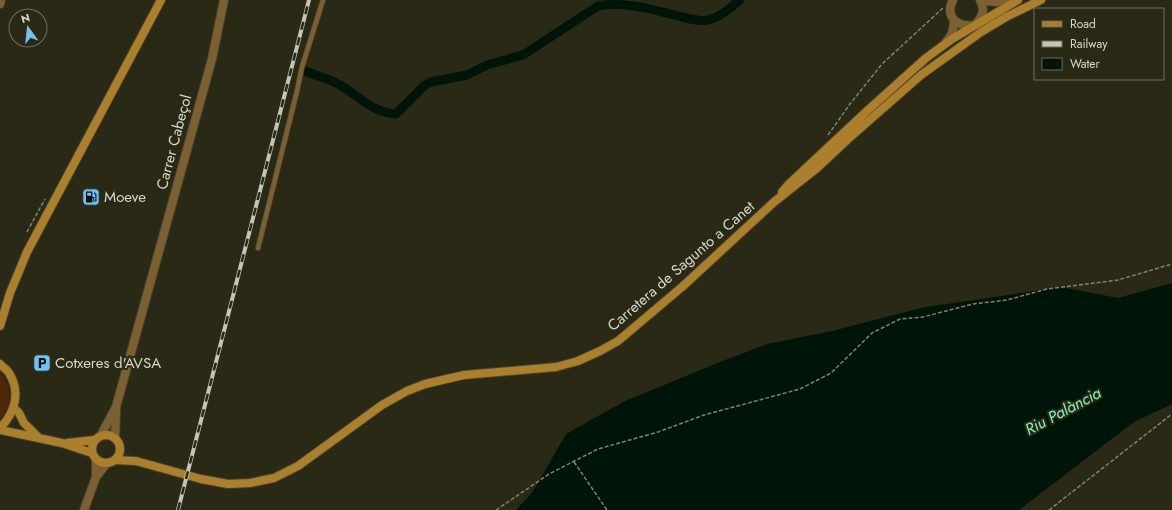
<svg xmlns="http://www.w3.org/2000/svg" width="1172" height="510" viewBox="0 0 1172 510" font-family="Jost,sans-serif">
	<style>
		.green { fill: #4e2708 }
		.water { fill: #001509 }
		.lines { fill: none; stroke-linecap: round; stroke-linejoin: round }
		.canal { stroke: #001509; stroke-width: 9 }
		.service-casing { stroke: #464533; stroke-width: 6 }
		.minor-casing { stroke: #464533; stroke-width: 10 }
		.secondary-casing { stroke: #464533; stroke-width: 10 }
		.path { stroke: #818171; stroke-width: 1.5; stroke-dasharray: 4 2; stroke-linecap: butt }
		.service { stroke: #7c6031; stroke-width: 4.5 }
		.minor { stroke: #7c6031; stroke-width: 8 }
		.secondary { stroke: #ac7f2c; stroke-width: 8 }
		.rail-casing { stroke: #c4c4b8; stroke-width: 4 }
		.rail { stroke: #2a2916; stroke-width: 2.5; stroke-dasharray: 8; stroke-linecap: butt }
		.labels { text-anchor: middle; dominant-baseline: central; stroke-width: 4; stroke-linejoin: round; paint-order: stroke }
		.street-label { font-size: 15px; fill: #d6d6ca; stroke: #2a2916 }
		.poi-label { font-size: 15px; fill: #d6d6ca; stroke: #2a2916; text-anchor: start }
		.water-label { font-size: 16px; font-style: italic; fill: #82f4b8; stroke: #2a2916 }
	</style>
	<rect width="100%" height="100%" fill="#2a2916"/>
	<!-- green -->
	<path class="green" d="M0,372C10,386 14,405 0,419Z"/>
	<!-- water -->
	<path class="water" d="M1172,283V404L1134,422L1019,510H516L532,493L566,434L625,401L720,362L767,344L832,331L925,307L975,300L1061,287L1118,298Z"/>
	<g class="lines">
		<!-- canal -->
		<path class="canal" d="M305,71C317,76 328,78 340,85C358,95 374,114 396,114L425,85L431,82L467,75L487,65L523,55L598,6C623,1 650,9 675,15C685,18 698,22 708,20C721,17 730,8 740,0"/>
		<defs>
			<path id="service" d="M258,248L297,91L302,67L323,0"/>
			<path id="minor" d="M953,0C944,17 958,28 975,25C982,17 986,10 980,0
				M981,0L996,2L1006,0
				M0,4L1,0
				M946,42C952,35 954,30 954,20
				M101,435L116,407L212,59L224,0
				M115,438L116,410
				M96,459V477
				M84,510L96,477L107,463"/>
			<path id="secondary" d="M782,192L788,185L867,111L926,58L952,39L1018,0
				M0,326L10,293L27,252L161,0
				M0,364C3,367 7,370 9,373C21,392 15,413 0,428
				M14,408L19,413L24,423L38,437
				M0,430L62,443L92,453
				M92 449a14 14 0 1 1 28 0a14 14 0 1 1-28 0Z
				M67,443L94,440
				M115,460L136,461L201,479L228,484L250,483L274,478L298,466L382,405L407,391L425,384L464,375L556,367L578,361L600,351L618,341L682,287L774,202L817,168L848,139L921,75L981,32L1006,17L1041,0"/>
		</defs>
		<!-- service casing -->
		<use href="#service" class="service-casing"/>
		<!-- minor casing -->
		<use href="#minor" class="minor-casing"/>
		<!-- secondary casing -->
		<use href="#secondary" class="secondary-casing"/>
		<!-- path -->
		<path class="path" d="M828,135L850,104L882,64L943,8
			M27,232L45,199
			M574,462L607,510
			M496,510L549,474L598,449L658,432L704,415L800,389L831,373L872,333L900,319L923,317L973,304L1007,300L1047,289L1118,280L1172,264
			M1049,510L1172,414"/>
		<!-- service -->
		<use href="#service" class="service"/>
		<!-- minor -->
		<use href="#minor" class="minor"/>
		<!-- secondary -->
		<use href="#secondary" class="secondary"/>
		<defs>
			<path id="rail" d="M178,510L309,0"/>
		</defs>
		<!-- rail casing -->
		<use href="#rail" class="rail-casing"/>
		<!-- rail -->
		<use href="#rail" class="rail"/>
	</g>
	<!-- icons -->
	<defs>
		<symbol id="fuel-square" viewBox="-11 -11 22 22"><rect x="-9" y="-9" width="18" height="18" rx="4" fill="#71c1f4" stroke="#2a2916"/><path d="M-5.5-6h7V0h2V4h1.3V-2.5L3-4.5l.8-.8L6-3V5H2.5V1h-1V6h-7ZM-4.2-4.7v3.2H.2V-4.7Z" fill="#111"/></symbol>
		<symbol id="parking-square" viewBox="-11 -11 22 22"><rect x="-9" y="-9" width="18" height="18" rx="4" fill="#71c1f4" stroke="#2a2916"/><path d="M-3.5-5.5H1a3.5 3.5 0 0 1 0 7H-1V5.5H-3.5ZM-1-3.4V-.6H.8a1.4 1.4 0 0 0 0-2.8Z" fill="#111"/></symbol>
	</defs>
	<g fill-rule="evenodd">
		<use href="#fuel-square" x="81" y="187" width="20" height="20"/>
		<use href="#parking-square" x="32" y="353" width="20" height="20"/>
	</g>
	<g class="labels">
		<!-- street labels -->
		<g class="street-label">
			<text transform="translate(174 142) rotate(-75)">Carrer Cabeçol</text>
			<text transform="translate(681 266) rotate(-41)">Carretera de Sagunto a Canet</text>
		</g>
		<!-- poi labels -->
		<g class="poi-label">
			<text x="104" y="197">Moeve</text>
			<text x="55" y="363">Cotxeres d'AVSA</text>
		</g>
		<!-- water labels -->
		<g class="water-label">
			<text transform="translate(1063 411) rotate(-28)">Riu Palància</text>
		</g>
	</g>
	<!-- legend -->
	<rect x="1034" y="8" width="130" height="72" fill="#2a2916" stroke="#6f6e5e"/>
	<rect x="1042" y="21" width="20" height="6" fill="#ac7f2c" stroke="#6f6e5e"/>
	<text x="1070" y="28" font-size="12" fill="#d6d6ca">Road</text>
	<rect x="1042" y="41" width="20" height="6" fill="#c4c4b8" stroke="#6f6e5e"/>
	<text x="1070" y="48" font-size="12" fill="#d6d6ca">Railway</text>
	<rect x="1042" y="58" width="20" height="12" fill="#001509" stroke="#6f6e5e"/>
	<text x="1070" y="68" font-size="12" fill="#d6d6ca">Water</text>
	<!-- north arrow -->
	<g transform="translate(28 28) rotate(345)"><circle r="19" fill="#2a2916" stroke="#6f6e5e"/>
	<path d="M0-3L7 15L0 10L-7 15Z" fill="#71c1f4"/>
	<text y="-6" font-size="11" font-weight="bold" text-anchor="middle" fill="#d6d6ca">N</text>
	</g>
</svg>
